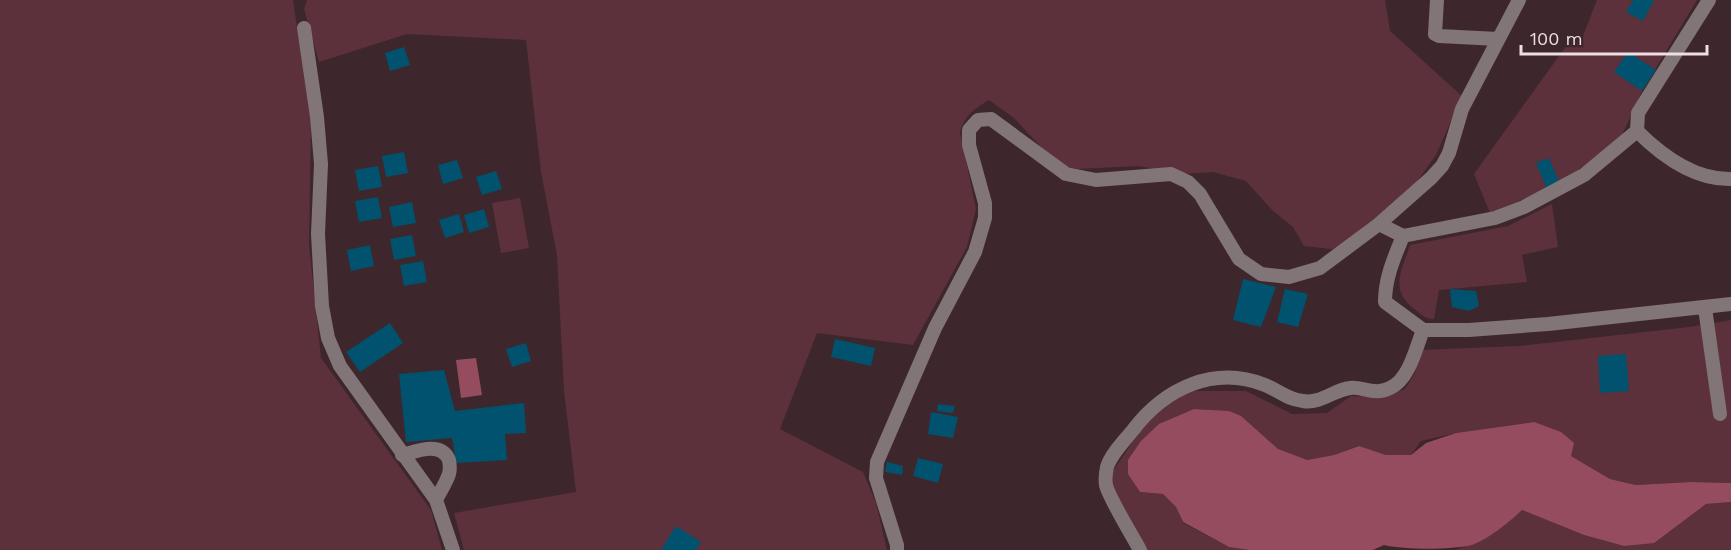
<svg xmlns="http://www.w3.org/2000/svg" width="1731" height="550" viewBox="0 0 1731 550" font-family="'Work Sans',sans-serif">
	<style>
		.green { fill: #5c313c }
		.water { fill: #964c5f }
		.building { fill: #00526e }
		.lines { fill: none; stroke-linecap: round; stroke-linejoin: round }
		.minor { stroke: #817577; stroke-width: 14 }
	</style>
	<rect width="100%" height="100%" fill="#3d272c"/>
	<!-- green -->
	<path class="green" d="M0,0H293L311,123L309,245L321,358L431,510L442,550H0Z
		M307,0H1385L1390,31L1462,96L1436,155L1408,194L1362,228L1340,250L1304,246L1293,227L1271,209L1246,181L1213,172L1181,174L1139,166L1078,169L1059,166L1014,118L989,100C975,108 964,116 960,132L976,209L967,247L913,345L817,333L780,429L863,472L876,503L887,550H464L454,513L576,492L564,391L557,255L541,172L526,40L407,34L319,62L304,9Z
		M1597,0H1697L1642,91L1621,137L1560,184L1490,213L1474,174L1572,38L1580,44Z
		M520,198L529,248L501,253L492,203Z
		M1552,204L1558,247L1522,255L1527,282L1439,290L1434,319C1425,319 1421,314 1414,309C1389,289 1402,270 1410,245L1508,226Z
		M1731,320V483L1691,482L1637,485L1610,479L1571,456L1534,422L1456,433L1421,441L1411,455H1386L1358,446L1334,455L1307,460L1273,452L1210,410L1194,409L1128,474L1140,492L1163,494L1176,507L1183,523L1229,547L1249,550H1147L1112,486L1113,471L1150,416L1175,398L1193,391H1246L1292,414L1327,413L1351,396L1383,397L1405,389L1415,373L1421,350L1519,346L1689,327Z
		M1731,502V550H1454C1480,543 1502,527 1522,510L1584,535L1624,546L1706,504Z"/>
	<!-- water -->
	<path class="water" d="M476,358L482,395L461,398L456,360Z
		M1194,409L1229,411L1241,416L1278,449L1307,460L1334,455L1359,446L1386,455H1411L1426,443L1456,433L1534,422L1561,432L1574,443L1571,456L1610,479L1636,485L1691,482L1731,483V502L1706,504L1654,543L1624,546L1584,535L1522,510C1508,523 1490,538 1472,545C1449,550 1407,550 1384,545L1373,550H1249L1229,547L1183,522L1176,507L1163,494L1140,492L1128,474V460L1141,441L1159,424Z"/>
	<!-- building -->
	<path class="building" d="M1633,0H1654L1643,21L1626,12Z
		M404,47L410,65L390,71L385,53Z
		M1628,52L1656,70L1642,91L1614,72Z
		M404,152L408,173L386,177L382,156Z
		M1549,158L1560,184L1547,189L1536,163Z
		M457,160L463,178L443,184L438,165Z
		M378,166L382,187L359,191L355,170Z
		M496,171L502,189L482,195L476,177Z
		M378,197L382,218L359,222L355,201Z
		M412,202L416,223L393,227L389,207Z
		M484,209L489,227L469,233L464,215Z
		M459,214L464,232L445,238L439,220Z
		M412,235L416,256L394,260L390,239Z
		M370,245L374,266L351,271L347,250Z
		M423,261L427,282L404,286L400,265Z
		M1243,279L1276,287L1261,327L1233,320Z
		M1285,289L1308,294L1298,327L1277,322Z
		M1450,289L1476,291L1479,306L1469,311L1452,307Z
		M390,323L403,343L360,372L346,352Z
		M835,339L875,348L871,366L831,357Z
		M526,343L531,361L512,367L506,349Z
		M1626,354L1629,391L1600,393L1598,356Z
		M444,370L455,411L524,403L526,433L505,434L507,460L456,463L452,438L406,442L399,374Z
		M938,404L955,406L953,413L937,411Z
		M931,412L958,417L953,438L928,434Z
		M918,458L943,464L938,483L913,476Z
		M887,462L903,466L902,475L885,472Z
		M676,526L701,542L696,550H661Z"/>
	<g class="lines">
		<!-- minor -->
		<path class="minor" d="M1437,0L1435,34L1439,36L1498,39
			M1709,0L1638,113L1637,131C1662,156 1694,180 1731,179
			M304,28L317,117L321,164L318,234L322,306L328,338L340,366L436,500L453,550
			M1379,224L1403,236L1495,218L1524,207L1584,175L1637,131
			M1403,236C1394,258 1385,278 1385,302L1423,330H1469L1548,324L1731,304
			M1705,308L1720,414
			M402,455C417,451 441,441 449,460C450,465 450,470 449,474C446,483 440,492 436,500
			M897,550V545L876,478L877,462L935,328L975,252L985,218V203L969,145V130L978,120L991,119L1066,174L1096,180L1171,174L1188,182L1200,194L1239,259L1261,274L1289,277L1320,268L1379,224L1431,178L1442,166L1449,153L1462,109L1519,0
			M1140,550C1133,537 1108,496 1106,485C1105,480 1106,472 1107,467C1111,454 1125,440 1133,430C1165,388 1214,365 1265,385C1280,391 1286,399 1303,401C1321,404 1333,390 1350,388C1362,386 1374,396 1390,388C1409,380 1416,348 1423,330"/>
	</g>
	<!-- scale -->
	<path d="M1521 45v9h186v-9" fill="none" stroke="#eedfe2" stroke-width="3"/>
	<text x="1530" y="45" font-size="18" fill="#eedfe2" stroke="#3d272c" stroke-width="4.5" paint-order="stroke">100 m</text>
</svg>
